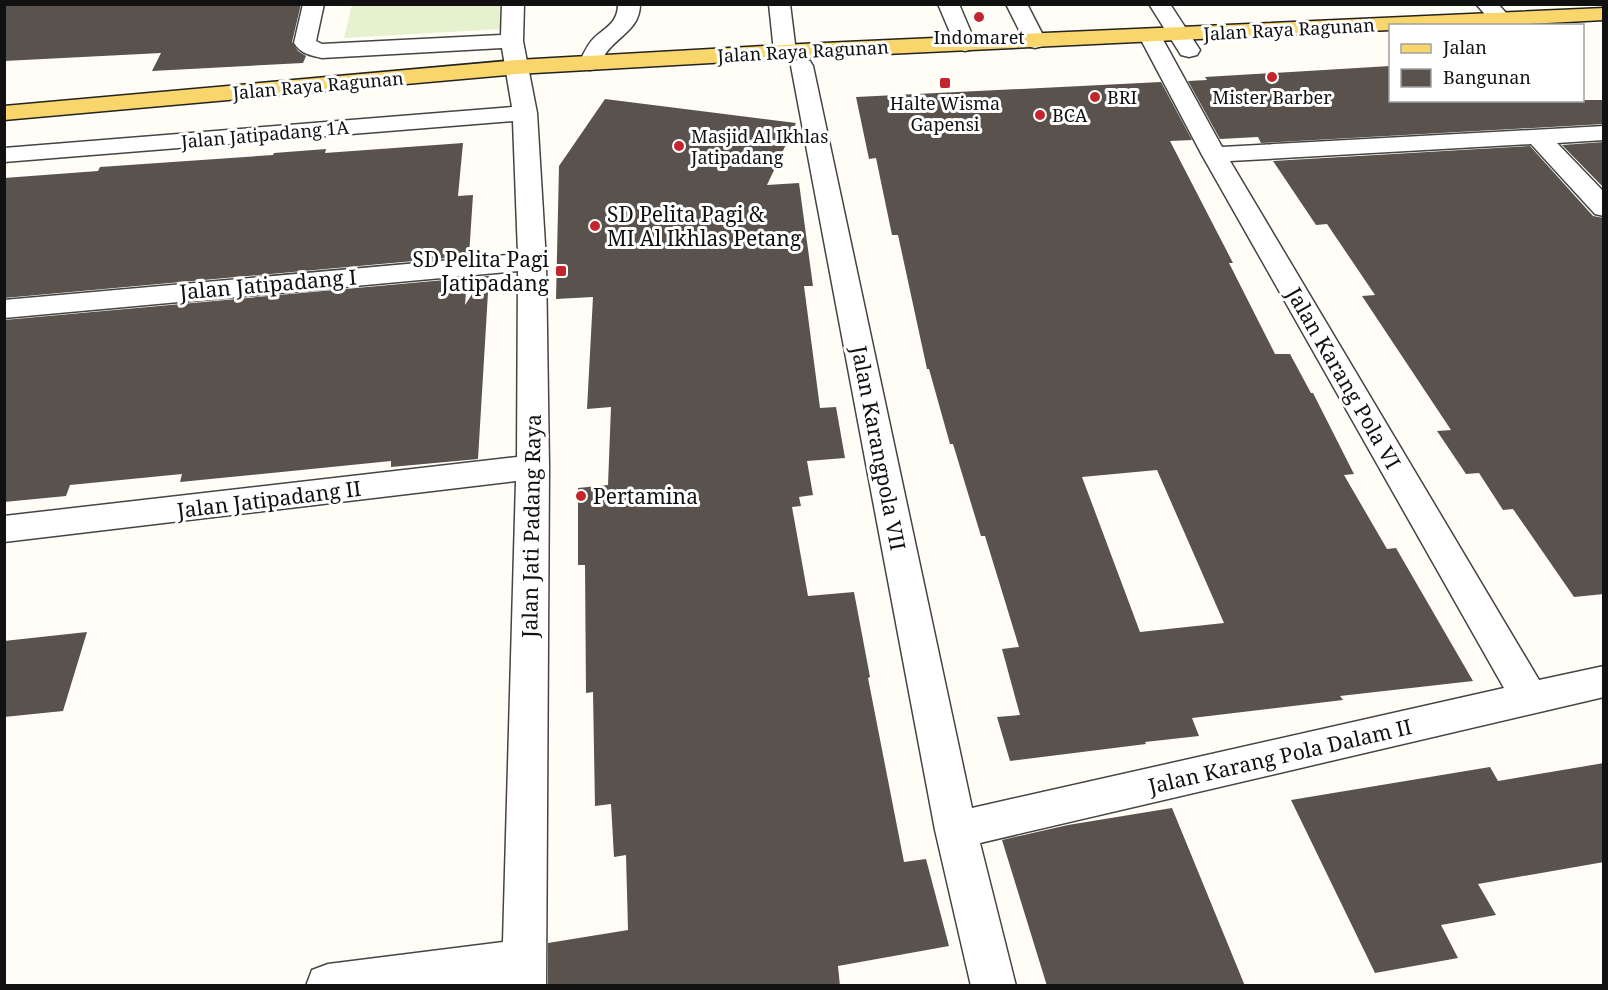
<svg xmlns="http://www.w3.org/2000/svg" width="1608" height="990" viewBox="0 0 1608 990" font-family="'Noto Serif',serif">
	<style>
		.pitch { fill: #e6f2cf }
		.building { fill: #5a524d; fill-rule: evenodd }
		.lines { fill: none; stroke-linecap: round; stroke-linejoin: round }
		.minor-casing { stroke: #444; stroke-width: 3 }
		.major-casing { stroke: #222; stroke-width: 3 }
		.minor { fill: #fff; fill-rule: evenodd }
		.major { fill: #f9d66b; fill-rule: evenodd }
		.poi-dot { fill: #c4262e; stroke: #fff; stroke-width: 2 }
		.labels { text-anchor: middle; dominant-baseline: central; stroke-width: 6; stroke-linejoin: round; paint-order: stroke }
		.far-street-label { font-size: 18px; fill: #111; stroke: #fff }
		.far-poi-label { font-size: 18px; fill: #111; stroke: #fff }
		.poi-label { font-size: 21px; fill: #111; stroke: #fff; text-anchor: start }
		.street-label { font-size: 21px; fill: #111; stroke: #fff }
	</style>
	<rect width="100%" height="100%" fill="#fffdf5"/>
	<!-- pitch -->
	<path class="pitch" d="M352,5H504L502,29L344,38Z"/>
	<!-- building -->
	<path class="building" d="M4,4H301L292,42L298,51L306,56L303,63L152,71L161,53L4,61Z
		M1390,66V100H1604V124L1261,143L1258,137L1220,139L1188,81L1207,80L1205,77Z
		M1161,82L1192,140L1170,141L1233,263H1229L1275,354H1290L1311,393H1313L1354,474L1344,475L1387,549L1396,548L1473,681L1340,696L1343,700L1192,718L1199,736L1145,742L1146,744L1010,761L997,717L1020,715L1002,649L1019,647L985,536H981L953,444H950L929,369H927L898,235H892L876,158L869,159L856,97ZM1157,470L1224,623L1140,632L1082,477Z
		M605,99L796,123L767,185L799,183L813,286H804L820,408L836,407L845,458L807,461L813,495L799,497L801,506L792,507L808,596L854,592L870,677L868,678L904,862L926,859L949,946L838,966L840,986H548V943L628,930L626,855L614,857L611,804L595,806L593,692L586,693L585,565H578V488L608,485L611,407L587,409L593,297L556,299L559,166Z
		M1604,142V188L1562,145Z
		M463,143L458,196L473,195L469,256L4,298V178L98,171L100,167L273,155L274,153L326,149L325,153Z
		M1530,146L1593,216L1604,218V594L1574,597L1513,509L1503,510L1479,473L1466,474L1437,431L1451,430L1362,296L1375,295L1327,224L1316,225L1273,161Z
		M484,276H489L478,459L391,467V461L180,482L182,474L70,485L66,496L4,502V320L467,278L465,305Z
		M87,632L63,711L4,717V641Z
		M1604,763V862L1478,884L1496,915L1441,925L1458,958L1375,973L1291,800L1490,767L1498,781Z
		M1172,808L1245,986H1047L1002,840L1068,825Z"/>
	<g class="lines">
		<defs>
			<path id="minor" d="M303,4H324L316,41L322,44L501,35L502,4H524L523,41L537,113L546,261L549,467L546,986H306L312,970L328,964L503,942L516,481L4,542V516L517,457L518,271L4,318V300L518,254L513,121L4,162V148L512,107L502,48L322,58C310,55 301,54 294,43Z
				M618,4H640C640,26 624,33 611,47C605,52 602,61 598,68L590,70L582,68L579,63C583,55 587,45 594,38C606,27 618,23 618,4Z
				M769,4H790L796,52L793,57L785,59L777,57L774,52Z
				M938,4H959L976,44L973,49L965,51L957,49Z
				M1006,4H1027L1046,41L1043,46L1035,48L1027,46Z
				M1149,4H1170L1200,50L1197,55L1189,57L1181,55Z
				M1476,4H1498L1518,26H1495Z
				M1150,29L1158,31L1161,36L1222,147L1604,126V140L1557,143L1604,192V216L1595,214L1531,144L1230,161L1539,680L1604,666V697L980,843L1016,986H971L935,830L791,66L794,61L802,59L810,61L813,66L972,808L1504,688L1202,155L1139,36L1142,31Z"/>
			<path id="major" d="M1604,8V20L1494,26H1390V30L801,58L517,74L4,120V106L517,60L801,44Z"/>
		</defs>
		<!-- minor casing -->
		<use href="#minor" class="minor-casing"/>
		<!-- major casing -->
		<use href="#major" class="major-casing"/>
		<!-- minor -->
		<use href="#minor" class="minor"/>
		<!-- major -->
		<use href="#major" class="major"/>
	</g>
	<!-- markers -->
	<g class="poi-dot">
		<circle cx="979" cy="17" r="6"/>
		<circle cx="1272" cy="77" r="6"/>
		<rect x="939" y="77" width="12" height="12" rx="3"/>
		<circle cx="1095" cy="97" r="6"/>
		<circle cx="1040" cy="115" r="6"/>
		<circle cx="679" cy="146" r="6"/>
		<circle cx="595" cy="226" r="6"/>
		<rect x="555" y="265" width="12" height="12" rx="3"/>
		<circle cx="581" cy="496" r="6"/>
	</g>
	<g class="labels">
		<!-- far-street labels -->
		<g class="far-street-label">
			<text transform="translate(1289 29) rotate(-3)">Jalan Raya Ragunan</text>
			<text transform="translate(803 51) rotate(-3)">Jalan Raya Ragunan</text>
			<text transform="translate(318 85) rotate(-5)">Jalan Raya Ragunan</text>
			<text transform="translate(265 134) rotate(-5)">Jalan Jatipadang 1A</text>
		</g>
		<!-- far-poi labels -->
		<g class="far-poi-label">
			<text x="979" y="37">Indomaret</text>
			<text x="1107" y="97" text-anchor="start">BRI</text>
			<text x="1272" y="97">Mister Barber</text>
			<text x="945" y="103">Halte Wisma<tspan x="945" dy="21">Gapensi</tspan></text>
			<text x="1052" y="115" text-anchor="start">BCA</text>
			<text x="691" y="136" text-anchor="start">Masjid Al Ikhlas<tspan x="691" dy="21">Jatipadang</tspan></text>
		</g>
		<!-- poi labels -->
		<g class="poi-label">
			<text x="607" y="214">SD Pelita Pagi &amp;<tspan x="607" dy="24">MI Al Ikhlas Petang</tspan></text>
			<text x="549" y="259" text-anchor="end">SD Pelita Pagi<tspan x="549" dy="24">Jatipadang</tspan></text>
			<text x="593" y="496">Pertamina</text>
		</g>
		<!-- street labels -->
		<g class="street-label">
			<text transform="translate(268 284) rotate(-5)">Jalan Jatipadang I</text>
			<text transform="translate(1344 378) rotate(60)">Jalan Karang Pola VI</text>
			<text transform="translate(879 448) rotate(79)">Jalan Karangpola VII</text>
			<text transform="translate(269 499) rotate(-7)">Jalan Jatipadang II</text>
			<text transform="translate(531 526) rotate(-89)">Jalan Jati Padang Raya</text>
			<text transform="translate(1280 756) rotate(-13)">Jalan Karang Pola Dalam II</text>
		</g>
	</g>
	<!-- border -->
	<rect width="1608" height="990" fill="none" stroke="#111111" stroke-width="12"/>
	<!-- legend -->
	<rect x="1389" y="24" width="195" height="78" fill="#ffffff" stroke="#a0a0a0" stroke-width="1.5"/>
	<rect x="1401" y="44" width="30" height="9" fill="#f9d66b" stroke="#a0a0a0" stroke-width="1.5"/>
	<text x="1443" y="54" font-size="18" fill="#111111">Jalan</text>
	<rect x="1401" y="69" width="30" height="18" fill="#5a524d" stroke="#a0a0a0" stroke-width="1.5"/>
	<text x="1443" y="84" font-size="18" fill="#111111">Bangunan</text>
</svg>
